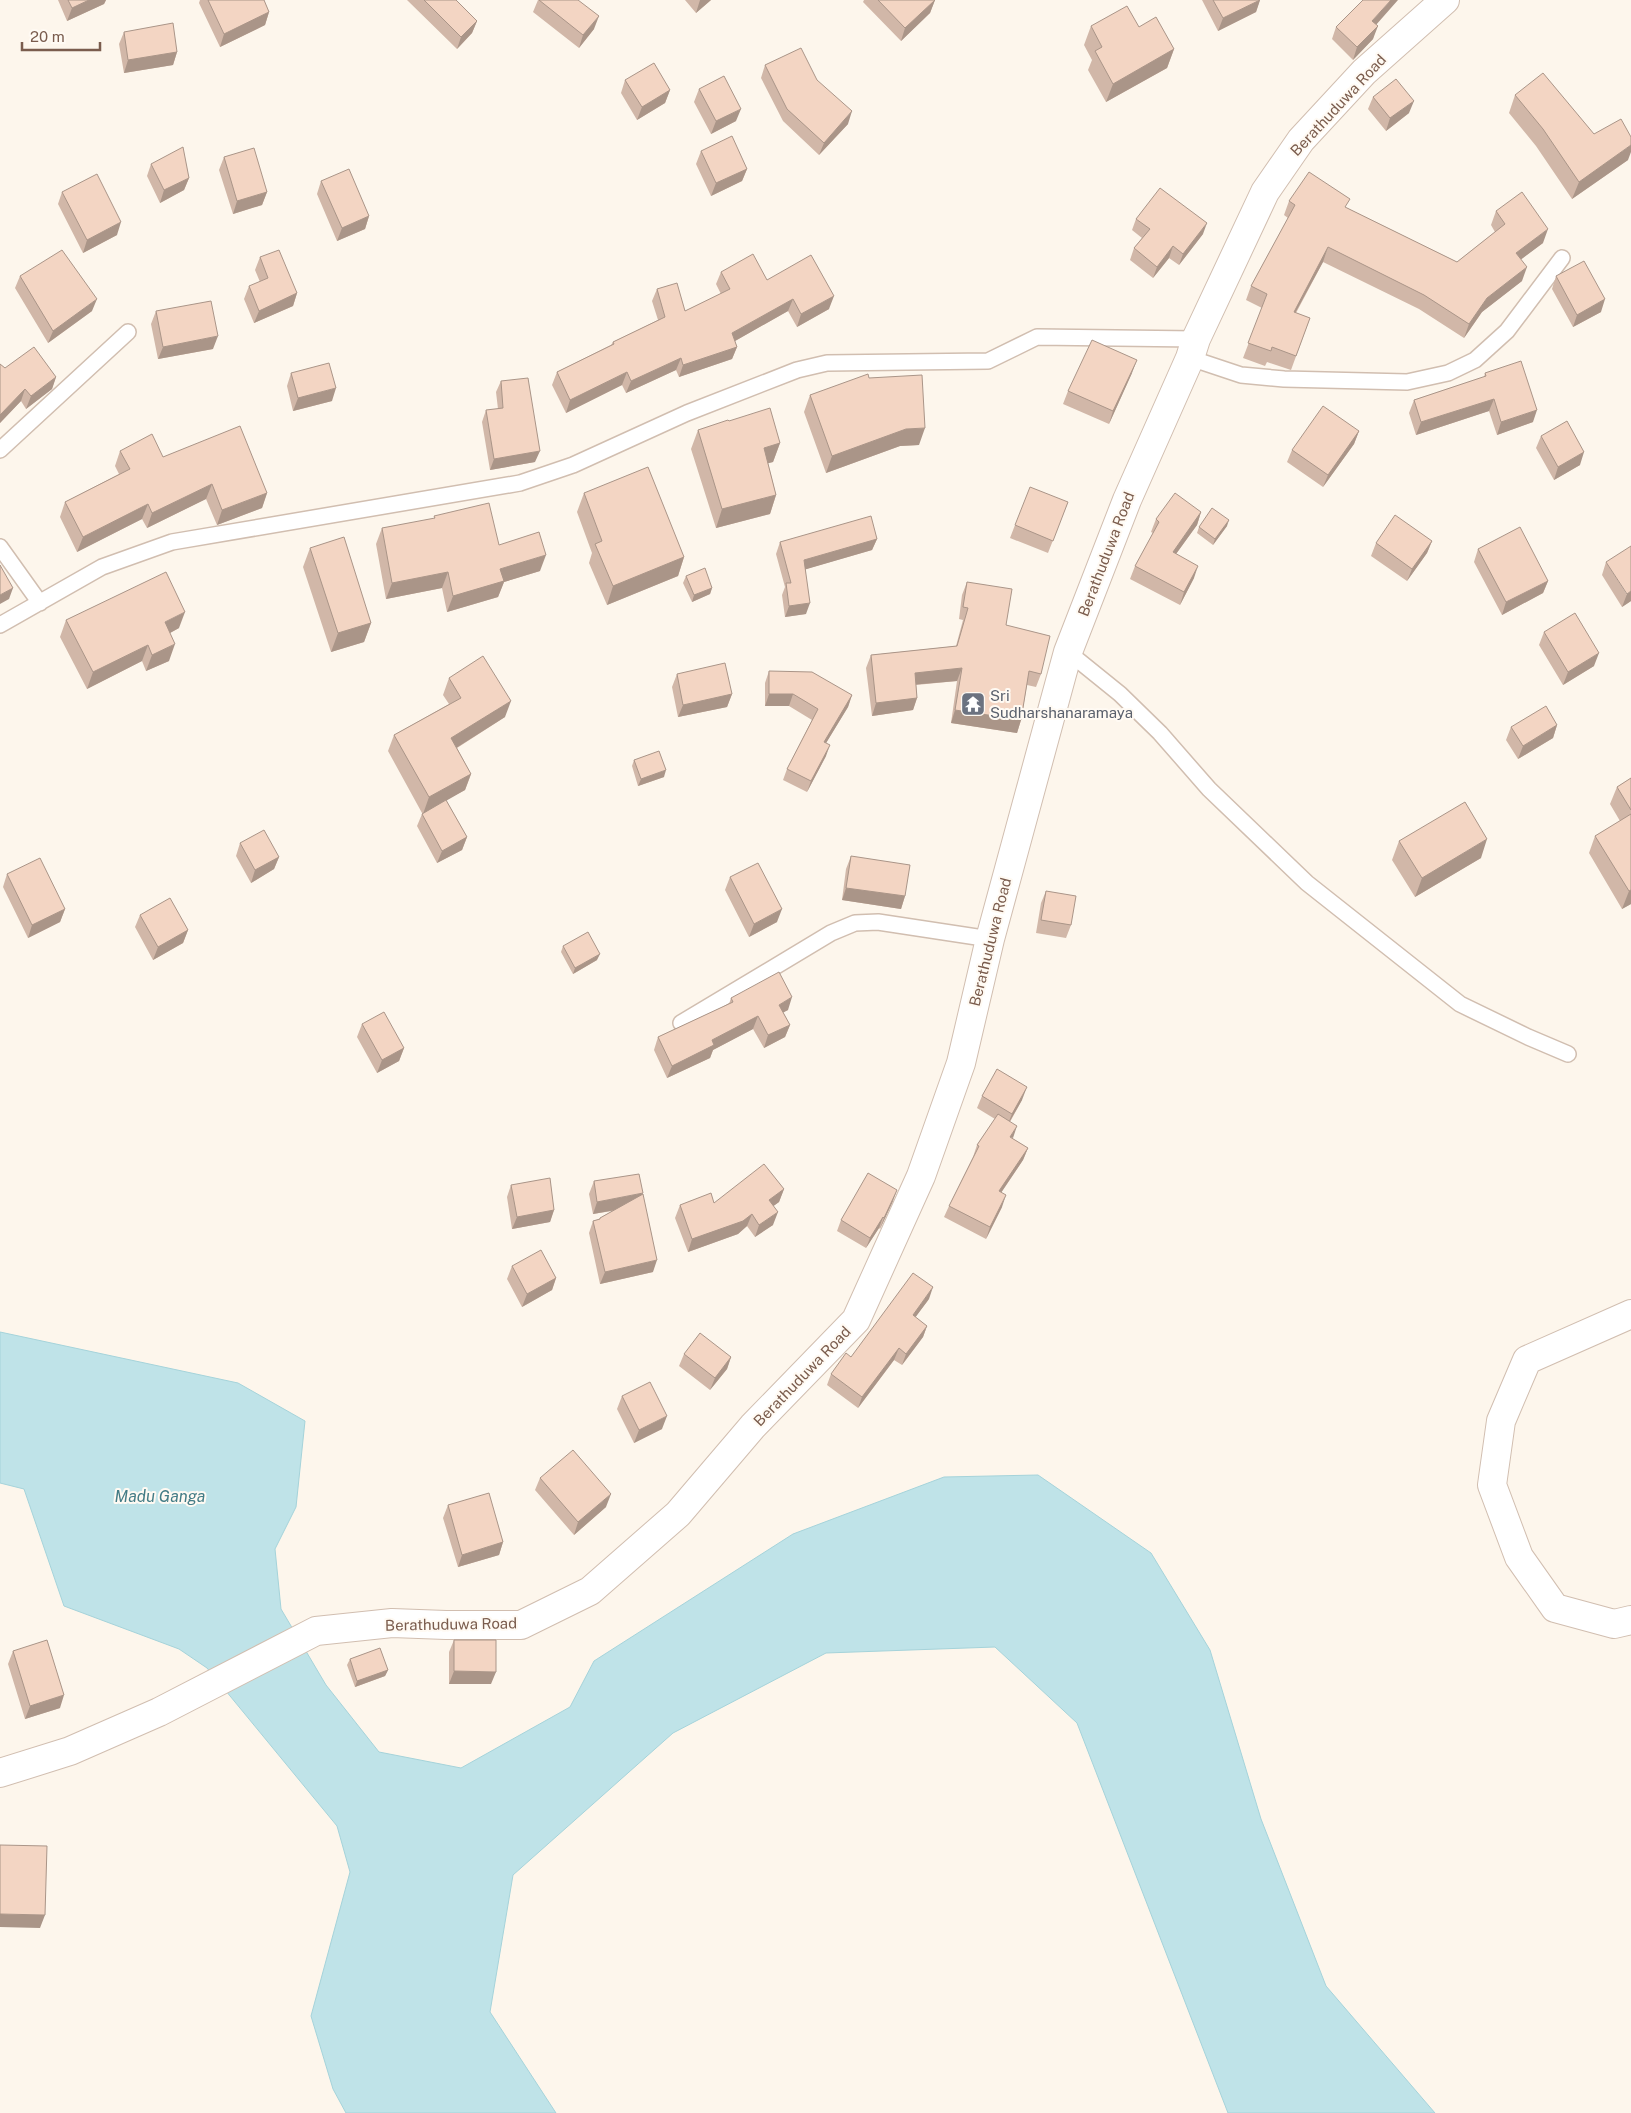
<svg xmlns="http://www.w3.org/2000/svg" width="1631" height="2113" viewBox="0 0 1631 2113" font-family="'Public Sans',sans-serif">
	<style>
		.water { fill: #bfe3e8; stroke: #a5d3da }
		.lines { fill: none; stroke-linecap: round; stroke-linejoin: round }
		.service-casing { stroke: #d1beb0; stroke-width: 18 }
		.minor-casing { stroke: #d1beb0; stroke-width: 30 }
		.tertiary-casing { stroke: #d1beb0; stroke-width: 30 }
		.service { stroke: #fff; stroke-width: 15 }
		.minor { stroke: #fff; stroke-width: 28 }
		.tertiary { stroke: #fff; stroke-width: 28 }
		.wall { fill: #d1b7a8 }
		.shaded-wall { fill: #aa9588 }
		.building { fill: #f3d5c3; stroke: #aa9588 }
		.labels { text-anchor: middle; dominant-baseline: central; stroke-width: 4; stroke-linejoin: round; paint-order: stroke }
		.street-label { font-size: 15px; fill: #7a5c4d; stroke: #fffaf3 }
		.worship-label { font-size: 15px; fill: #5b616d; stroke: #fffaf3; text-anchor: start }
		.water-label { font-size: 16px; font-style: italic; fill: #437c86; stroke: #fffaf3 }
	</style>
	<rect width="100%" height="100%" fill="#fdf6ec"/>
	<!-- water -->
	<path class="water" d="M0,1332L238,1383L305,1421L296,1507L275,1549L281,1609L326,1685L379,1752L461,1768L570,1707L594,1661L793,1534L944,1477L1038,1475L1151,1553L1210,1650L1261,1819L1326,1986L1435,2113H1228L1077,1723L995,1647L826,1653L673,1733L513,1875L490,2012L556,2113H346L333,2089L311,2016L350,1872L337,1826L207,1668L179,1649L64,1606L24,1489L0,1483Z"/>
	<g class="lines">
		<defs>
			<path id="service" d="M1190,358L1241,375L1284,379L1407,382L1448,373L1475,360L1507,331L1562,258
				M0,450L128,332
				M0,547L40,603
				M0,625L102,567L172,542L520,483L573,465L687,413L797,370L827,363L988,361L1037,337L1196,339
				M1068,652L1120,694L1160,733L1209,789L1307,883L1460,1004L1528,1037L1568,1054
				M681,1023L831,933L855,923L878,922L990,939"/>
			<path id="minor" d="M1631,1314L1527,1360L1501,1421L1492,1485L1519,1557L1555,1608L1614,1624L1631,1620"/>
			<path id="tertiary" d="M0,1773L70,1751L159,1712L316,1631L392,1623L446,1625H521L590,1591L678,1514L753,1426L856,1320L921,1176L961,1063L990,939L1068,652L1127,500L1190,358L1196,339L1265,192L1301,140L1364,72L1445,0"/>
		</defs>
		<!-- service casing -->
		<use href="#service" class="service-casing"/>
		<!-- minor casing -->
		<use href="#minor" class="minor-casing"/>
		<!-- tertiary casing -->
		<use href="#tertiary" class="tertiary-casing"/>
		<!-- service -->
		<use href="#service" class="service"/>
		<!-- minor -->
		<use href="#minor" class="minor"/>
		<!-- tertiary -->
		<use href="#tertiary" class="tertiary"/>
	</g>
	<!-- wall -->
	<path class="wall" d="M58,0H106L104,4L67,21Z
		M200,0H264L269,12L265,25L220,47L199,3Z
		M407,0H456L477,21L472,33L457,49Z
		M538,0H578L594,29L579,48L533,12Z
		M685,0H711L696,13Z
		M864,0H935L930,13L901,41L863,2Z
		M1202,0H1260L1256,12L1218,31Z
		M1376,24L1373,39L1353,60L1332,39L1336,27Z
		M1091,26L1139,27L1174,49L1167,68L1106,102L1088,70L1092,60L1084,45Z
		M124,32L177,52L173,65L124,73L119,44Z
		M765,65L817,80L848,124L819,155L783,121L761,78Z
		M625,80L670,90L665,103L637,120L621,93Z
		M699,89L736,121L711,134L694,102Z
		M1515,95L1594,134L1628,160L1572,199L1536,146L1509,113Z
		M1373,97L1409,113L1386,131L1368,109Z
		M701,151L747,169L742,181L711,196L696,164Z
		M224,157L267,192L262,205L233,214L219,170Z
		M151,164L189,178L184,190L160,203L147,176Z
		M321,181L369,216L365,229L337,241L317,194Z
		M62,192L117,235L83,253L58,204Z
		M1289,201L1347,208L1457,262L1495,232L1491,225L1496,211L1543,243L1521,259L1522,281L1482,312L1464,338L1419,309L1323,262L1296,313L1310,318L1291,370L1267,362L1265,366L1243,358L1262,308L1246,300L1251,286L1288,218L1284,215Z
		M1136,219L1203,234L1179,265L1169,258L1153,278L1130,260L1134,248L1142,238L1132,230Z
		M260,257L297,293L293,306L254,323L244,299L249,286L260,282L255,270Z
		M721,272L767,280L829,309L797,327L788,311L735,341L737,347L732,359L679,377L676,370L626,393L622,385L566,413L552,385L557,372L611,345L613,342L658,320L652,301L657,289L685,311L721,294L716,284Z
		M20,276L92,311L48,343L15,288Z
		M1556,276L1601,312L1573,327L1552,289Z
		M156,311L213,349L158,359L151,324Z
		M0,364L5,368L56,377L52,389L26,409L21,401L0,423Z
		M291,373L332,401L293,411L287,386Z
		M1132,373L1109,424L1063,404L1068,391Z
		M1485,373L1533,422L1497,435L1489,411L1416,435L1409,413L1414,400L1484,377Z
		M869,378L919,445L900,446L826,473L804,412L810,395Z
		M501,381L535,462L490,470L482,422L486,410L498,409L496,392Z
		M729,421L780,443L773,462L768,463L776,495L770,514L716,528L691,449L698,430Z
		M1359,431L1354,444L1323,487L1287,462L1292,450Z
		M1541,436L1580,465L1554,480L1536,448Z
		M120,451L163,457L267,493L262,508L217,525L206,499L147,528L142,519L77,552L60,517L65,502L119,474L115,466Z
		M584,493L684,557L678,576L607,605L589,563L592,553L577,512Z
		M1068,502L1048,553L1010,538L1015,525Z
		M1201,512L1197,525L1176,554L1194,578L1180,605L1130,579L1135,566L1153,533L1151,532L1156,519Z
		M434,516L499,545L540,571L504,582L498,597L447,612L442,588L386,599L376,544L382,528L434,519Z
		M1227,526L1213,545L1197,533L1199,527Z
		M877,539L872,550L806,569V614L785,617L782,595L785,587L776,554L780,542Z
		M1432,541L1427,553L1407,581L1371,556L1376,543Z
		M310,548L371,623L364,642L331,652L303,567Z
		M1478,549L1548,581L1543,593L1502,615L1474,562Z
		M1606,562L1631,601L1622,607L1602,575Z
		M686,576L712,588L710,594L692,602L683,583Z
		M967,582L1006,625L1041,674L1036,687L1027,685L1021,720L1017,733L951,723L957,681L916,685L917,698L913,710L872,716L866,668L871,655L956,646L963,620L959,619L962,595Z
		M66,620L179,628L170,633L169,661L146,671L142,661L87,689L60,637Z
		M1544,632L1594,666L1563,685L1539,645Z
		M769,671L852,695L848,707L826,743V756L807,792L783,780L787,769L812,720L789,706H765V683Z
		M677,674L732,694L727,707L678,717L672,687Z
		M449,678L505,717L457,748L471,774L465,790L446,800L467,837L462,850L437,863L417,826L422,814V813L388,751L394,735L449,704L443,695Z
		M1557,725L1553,738L1518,759L1506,740L1511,727Z
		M634,760L664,777L638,786L632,766Z
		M1631,778V904L1622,909L1589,853L1595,836L1620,821L1610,804L1617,787Z
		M1399,841L1481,858L1415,897L1392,860Z
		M240,843L279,857L274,869L251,883L236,856Z
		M851,856L905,896L901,909L842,900L846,869Z
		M7,874L65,909L60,922L28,938L3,887Z
		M730,877L777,922L749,937L725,890Z
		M1046,891L1071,925L1066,938L1036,933L1041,903Z
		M140,915L188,930L183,943L153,960L135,927Z
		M563,946L597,960L573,974L561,952Z
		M731,998L788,1010L783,1012L790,1025L785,1037L764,1048L753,1029L713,1050L710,1058L667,1078L654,1050L658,1037L729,1004Z
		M362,1024L404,1048L399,1061L377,1073L357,1037Z
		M982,1096L1022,1100L1010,1122L1012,1138L1028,1148L1023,1160L1001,1193L1002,1207L986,1239L944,1217L949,1206L973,1157L977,1145L995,1119L977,1108Z
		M594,1181L653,1272L600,1284L589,1233L593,1221L599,1219L600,1218L612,1211L593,1214L589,1194Z
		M511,1185L554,1210L550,1222L512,1229L507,1197Z
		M784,1189L779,1202L773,1206V1225L755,1237L747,1226L738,1234L688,1252L675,1218L680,1205L714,1203Z
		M893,1201L880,1229L879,1228L866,1248L837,1231L841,1220Z
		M512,1266L556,1278L552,1290L522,1307L507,1279Z
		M929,1299L915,1317L927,1326L923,1337L902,1365L894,1360L858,1408L827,1385L831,1374L851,1357Z
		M684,1354L731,1357L727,1369L710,1390L679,1366Z
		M622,1396L662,1429L634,1443L617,1409Z
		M540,1478L606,1507L574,1535L535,1490Z
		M448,1505L503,1542L499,1555L458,1567L443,1518Z
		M454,1640L491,1684H449V1652Z
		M13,1651L60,1708L25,1719L8,1664Z
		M350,1659L388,1670L385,1676L355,1687L347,1665Z"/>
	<!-- shaded-wall -->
	<path class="shaded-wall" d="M89,0H106L104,4L67,21L72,8Z
		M700,0H711L696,13Z
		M935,0L930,13L901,41L905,28Z
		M1260,0L1256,12L1218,31L1223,18Z
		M1391,0H1398L1368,34L1372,21Z
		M269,12L265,25L220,47L224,34Z
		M599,16L594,29L579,48L583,35Z
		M477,21L472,33L457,49L461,37Z
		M1378,26L1373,39L1353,60L1357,47Z
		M1174,49L1167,68L1106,102L1113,84Z
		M177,52L173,65L124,73L128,60Z
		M670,90L665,103L637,120L642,107Z
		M1414,101L1409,113L1386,131L1390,118Z
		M741,109L736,121L711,134L716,121Z
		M852,111L848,124L819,155L824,143Z
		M1631,145V152L1628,160L1572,199L1579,182Z
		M747,169L742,181L711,196L716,183Z
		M189,178L184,190L160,203L164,190Z
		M267,192L262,205L233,214L237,201Z
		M369,216L365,229L337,241L342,228Z
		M121,222L117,235L83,253L87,240Z
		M1207,223L1203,234L1179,265L1183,254Z
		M1548,229L1543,243L1511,267L1516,253Z
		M1173,246L1169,258L1153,278L1157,267Z
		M1328,247L1323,262L1288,326L1294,312Z
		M1527,267L1522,281L1482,312L1464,338L1469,324L1487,298Z
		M297,293L293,306L254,323L259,311Z
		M834,296L829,309L797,327L801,314Z
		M97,299L92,311L48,343L53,331Z
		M793,299L788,311L728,345L732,333Z
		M1605,299L1601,312L1573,327L1577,315Z
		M218,336L213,349L158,359L163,347Z
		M737,347L732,359L679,377L683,365Z
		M681,358L676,370L626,393L631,381Z
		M1137,360L1132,373L1109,424L1113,411Z
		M627,372L622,385L566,413L570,400Z
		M56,377L52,389L26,409L31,396Z
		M336,388L332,401L293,411L298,398Z
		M25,389L21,401L0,423V415Z
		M1494,399L1489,411L1416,435L1421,422Z
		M1537,410L1533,422L1497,435L1501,422Z
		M925,428L919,445L900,446L826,473L832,456L906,429Z
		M1359,431L1354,444L1323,487L1328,475Z
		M780,443L773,462L757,466L764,448Z
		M540,451L535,462L490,470L494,459Z
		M1584,452L1580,465L1554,480L1558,467Z
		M212,484L206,499L147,528L152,513Z
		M267,493L262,508L217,525L222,510Z
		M776,495L770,514L716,528L722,509Z
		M148,504L142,519L77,552L83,537Z
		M1201,512L1197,525L1168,565L1173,552Z
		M1229,520L1227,526L1213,545L1215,539Z
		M877,539L872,550L800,571L804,560Z
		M1432,541L1427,553L1407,581L1412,569Z
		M546,555L540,571L504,582L498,597L447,612L453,596L500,569Z
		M684,557L678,576L607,605L613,586Z
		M1198,566L1194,578L1180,605L1184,592Z
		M448,572L442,588L386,599L392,583Z
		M1548,581L1543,593L1502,615L1506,602Z
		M13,588L9,599L0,604V595Z
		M712,588L710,594L692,602L694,595Z
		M1631,591V601L1622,607L1627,594Z
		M810,603L806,614L785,617L789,606Z
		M185,612L179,628L159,639L165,622Z
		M371,623L364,642L331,652L338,633Z
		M175,644L169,661L146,671L152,655Z
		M148,645L142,661L87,689L93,672Z
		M1599,653L1594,666L1563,685L1568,672Z
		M962,668L957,681L910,685L915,673Z
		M732,694L727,707L678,717L683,705Z
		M769,694H793L789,706H765Z
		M852,695L848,707L820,753L824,742Z
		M917,698L913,710L872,716L876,703Z
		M511,701L505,717L445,755L451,738Z
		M955,710L1021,720L1017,733L951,723Z
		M1557,725L1553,738L1518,759L1523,746Z
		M830,745L826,756L807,792L811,781Z
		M666,770L664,777L638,786L641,779Z
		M471,774L465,790L423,814L429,797Z
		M467,837L462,850L437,863L442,851Z
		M1487,839L1481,858L1415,897L1422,878Z
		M279,857L274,869L251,883L255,870Z
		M846,888L905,896L901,909L842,900Z
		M1631,890V904L1622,909L1629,891Z
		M65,909L60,922L28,938L32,925Z
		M782,909L777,922L749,937L754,924Z
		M188,930L183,943L153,960L158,947Z
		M600,954L597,960L573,974L575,968Z
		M792,997L788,1010L775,1017L779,1005Z
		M758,1016L753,1029L713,1050L710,1058L667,1078L672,1066L712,1040Z
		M790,1025L785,1037L764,1048L768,1035Z
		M404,1048L399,1061L377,1073L382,1060Z
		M1027,1087L1022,1100L1007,1126L1012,1114Z
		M1017,1126L1013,1138L1010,1137Z
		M1028,1148L1023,1160L994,1203L999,1191Z
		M784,1189L779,1202L764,1213L769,1200Z
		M897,1190L893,1201L880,1229L884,1218Z
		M643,1193L638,1206L593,1214L597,1202Z
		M1006,1195L1002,1207L986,1239L990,1227Z
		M554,1210L550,1222L512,1229L517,1217Z
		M778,1212L773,1225L755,1237L759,1225Z
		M752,1214L747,1226L738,1234L688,1252L692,1239Z
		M883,1217L879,1228L866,1248L870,1238Z
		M657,1260L653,1272L600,1284L605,1272Z
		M556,1278L552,1290L522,1307L527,1294Z
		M933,1287L929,1299L909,1326L913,1315Z
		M927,1326L923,1337L902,1365L906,1354Z
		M899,1348L894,1360L858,1408L862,1397Z
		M731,1357L727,1369L710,1390L715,1378Z
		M667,1416L662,1429L634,1443L639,1430Z
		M611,1494L606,1507L574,1535L578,1522Z
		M503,1542L499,1555L458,1567L462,1555Z
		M388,1670L385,1676L355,1687L357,1681Z
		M454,1671L496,1672L491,1684H449Z
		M64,1695L60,1708L25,1719L30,1706Z
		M0,1914L45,1915L40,1928L0,1927Z"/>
	<!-- building -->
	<path class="building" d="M68,0H89L72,8Z
		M208,0H264L269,12L224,34Z
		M424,0H456L477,21L461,37Z
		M539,0H578L599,16L583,35Z
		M878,0H935L905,28Z
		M1213,0H1260L1223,18Z
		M1363,0H1391L1372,21L1378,26L1357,47L1336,27Z
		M1127,6L1139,27L1156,17L1174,49L1113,84L1095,51L1102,47L1091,26Z
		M173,23L177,52L128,60L124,32Z
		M801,48L817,80L852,111L824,143L787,109L765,65Z
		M654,63L670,90L642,107L625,80Z
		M1543,73L1594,134L1621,119L1631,137V145L1579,182L1543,129L1515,95Z
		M724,76L741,109L716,121L699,89Z
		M1396,79L1414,101L1390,118L1373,97Z
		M732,136L747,169L716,183L701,151Z
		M183,147L189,178L164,190L151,164Z
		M254,148L267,192L237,201L224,157Z
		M349,169L369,216L342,228L321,181Z
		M1309,172L1350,199L1345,207L1457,262L1505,224L1496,211L1522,192L1548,229L1516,253L1527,267L1487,298L1469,324L1424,295L1328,247L1294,312L1310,318L1296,356L1272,347L1271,351L1248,343L1267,294L1251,286L1295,205L1289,201Z
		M97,174L121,222L87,240L62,192Z
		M1160,188L1207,223L1183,254L1173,246L1157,267L1134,248L1150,229L1136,219Z
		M62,250L97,299L53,331L20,276Z
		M279,250L297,293L259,311L249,286L268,278L260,257Z
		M753,254L767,280L811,255L834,296L801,314L793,299L732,333L737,347L683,365L681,358L631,381L627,372L570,400L557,372L614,344L613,342L665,317L657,289L677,283L685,311L730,289L721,272Z
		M1584,261L1605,299L1577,315L1556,276Z
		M211,301L218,336L163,347L156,311Z
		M1092,340L1137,360L1113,411L1068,391Z
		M34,347L56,377L31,396L25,389L0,415V364L5,368Z
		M1521,361L1537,410L1501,422L1494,399L1421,422L1414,400L1486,376L1485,373Z
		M329,363L336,388L298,398L291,373Z
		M868,374L869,378L922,375L925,428L906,429L832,456L810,395Z
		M528,378L540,451L494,459L486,410L503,408L501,381Z
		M1323,406L1359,431L1328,475L1292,450Z
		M770,408L780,443L764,448L776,495L722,509L698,430L728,420L729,421Z
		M1567,421L1584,452L1558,467L1541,436Z
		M240,426L267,493L222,510L212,484L152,513L148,504L83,537L65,502L130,469L120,451L152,434L163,457Z
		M648,467L684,557L613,586L595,544L602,541L584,493Z
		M1030,487L1068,502L1053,541L1015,525Z
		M1175,493L1201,512L1173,552L1198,566L1184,592L1135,566L1159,522L1156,519Z
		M489,503L499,545L539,532L546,555L500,569L504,581L453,596L448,572L392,583L382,528L435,518L434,516Z
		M1212,508L1229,520L1215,539L1199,527Z
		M1395,515L1432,541L1412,569L1376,543Z
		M871,516L877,539L804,560L810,603L789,606L786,583H791L780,542Z
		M1520,527L1548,581L1506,602L1478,549Z
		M344,537L371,623L338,633L310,548Z
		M1631,546V591L1627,594L1606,562Z
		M0,565L13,588L0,595Z
		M705,568L712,588L694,595L686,576Z
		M166,572L185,612L165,622L175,644L152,655L148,645L93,672L66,620Z
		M967,582L1012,589L1006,625L1050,636L1041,674L1029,671L1021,720L955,710L962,668L915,673L917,698L876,703L871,655L957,646L968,608L963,607Z
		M1575,613L1599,653L1568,672L1544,632Z
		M483,656L511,701L451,738L471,774L429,797L394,735L461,698L449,678Z
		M725,663L732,694L683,705L677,674Z
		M769,671L812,672L852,695L824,742L830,745L811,781L787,769L818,709L793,694H769Z
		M1546,706L1557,725L1523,746L1511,727Z
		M659,751L666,770L641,779L634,760Z
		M1631,778V810L1617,787Z
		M446,800L467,837L442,851L422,814Z
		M1465,802L1487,839L1422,878L1399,841Z
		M1631,814V890L1629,891L1595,836Z
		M264,830L279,857L255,870L240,843Z
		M851,856L910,865L905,896L846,888Z
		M40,858L65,909L32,925L7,874Z
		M758,863L782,909L754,924L730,877Z
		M1046,891L1076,896L1071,925L1041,920Z
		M170,898L188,930L158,947L140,915Z
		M588,932L600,954L575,968L563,946Z
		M779,972L792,997L779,1005L790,1025L768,1035L758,1016L712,1040L714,1045L672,1066L658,1037L733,1002L731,998Z
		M384,1012L404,1048L382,1060L362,1024Z
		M997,1069L1027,1087L1012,1114L982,1096Z
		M998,1114L1017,1126L1010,1137L1028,1148L999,1191L1006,1195L990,1227L949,1206L979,1146L977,1145Z
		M764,1164L784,1189L769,1200L778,1212L759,1225L752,1214L743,1221L692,1239L680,1205L711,1193L714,1203Z
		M868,1173L897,1190L884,1218L883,1217L870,1238L841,1220Z
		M639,1174L643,1193L597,1202L594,1181Z
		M550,1178L554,1210L517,1217L511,1185Z
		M643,1194L657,1260L605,1272L593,1221L600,1219V1218Z
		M541,1250L556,1278L527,1294L512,1266Z
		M913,1273L933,1287L913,1315L927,1326L906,1354L899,1348L862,1397L831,1374L846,1353L851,1357Z
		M700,1333L731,1357L715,1378L684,1354Z
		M650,1382L667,1416L639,1430L622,1396Z
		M573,1450L611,1494L578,1522L540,1478Z
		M489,1493L503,1542L462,1555L448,1505Z
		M47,1640L64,1695L30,1706L13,1651Z
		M454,1640H496V1672L454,1671Z
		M380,1648L388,1670L357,1681L350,1659Z
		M0,1845L47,1846L45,1915L0,1914Z"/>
	<!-- icons -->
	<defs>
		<symbol id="temple-square" viewBox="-11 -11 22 22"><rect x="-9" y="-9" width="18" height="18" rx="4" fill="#6b7280" stroke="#fffaf3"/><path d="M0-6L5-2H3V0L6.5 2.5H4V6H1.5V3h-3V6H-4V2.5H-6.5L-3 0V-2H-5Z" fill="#fff"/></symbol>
	</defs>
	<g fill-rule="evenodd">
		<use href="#temple-square" x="959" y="690" width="28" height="28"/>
	</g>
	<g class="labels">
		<!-- street labels -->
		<g class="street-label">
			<text transform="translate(1338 105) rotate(-47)">Berathuduwa Road</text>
			<text transform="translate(1106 554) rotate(-69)">Berathuduwa Road</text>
			<text transform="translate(990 942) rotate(-76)">Berathuduwa Road</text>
			<text transform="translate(802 1376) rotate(-46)">Berathuduwa Road</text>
			<text transform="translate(451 1624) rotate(-1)">Berathuduwa Road</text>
		</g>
		<!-- worship labels -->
		<g class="worship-label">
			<text x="990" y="695">Sri<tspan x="990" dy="17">Sudharshanaramaya</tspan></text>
		</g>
		<!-- water labels -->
		<g class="water-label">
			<text x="160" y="1496">Madu Ganga</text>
		</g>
	</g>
	<!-- scale -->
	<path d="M22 42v8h78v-8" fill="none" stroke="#7a5c4d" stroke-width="2.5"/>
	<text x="30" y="42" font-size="15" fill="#7a5c4d" stroke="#fffaf3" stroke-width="4" paint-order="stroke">20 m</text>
</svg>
